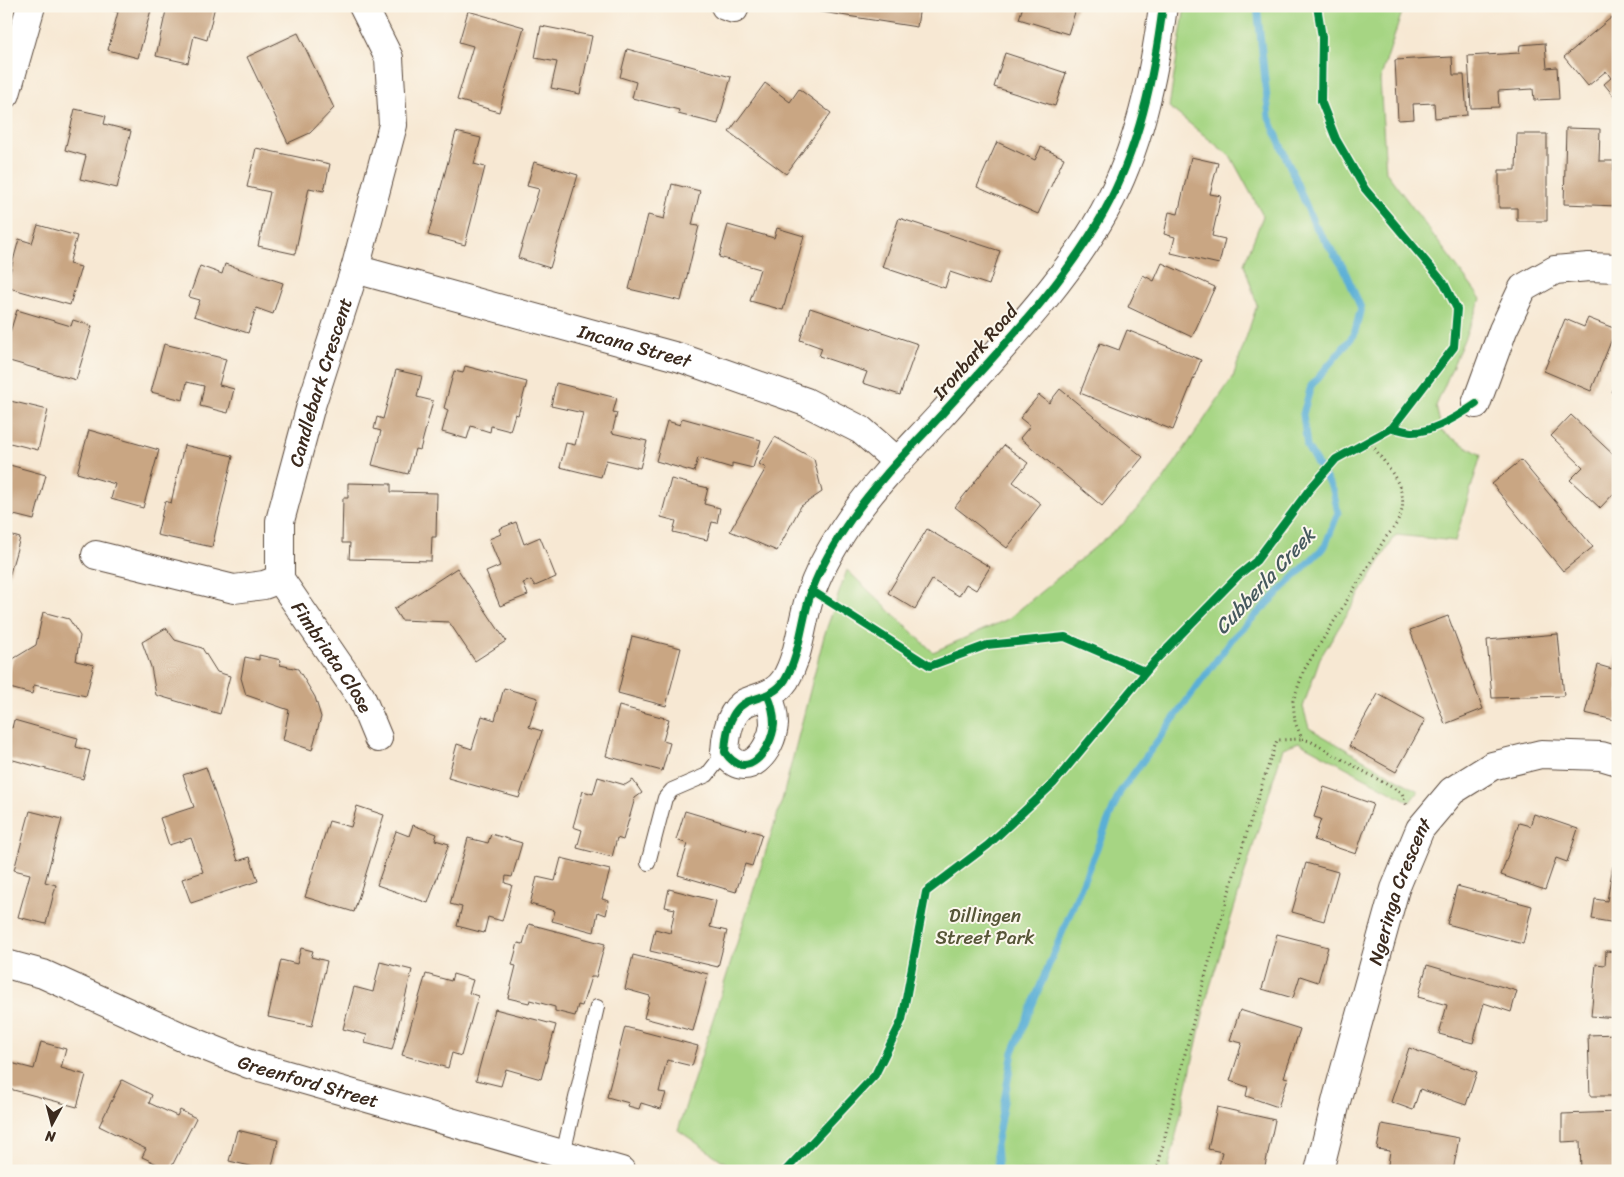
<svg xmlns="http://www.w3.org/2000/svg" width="1624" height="1177" viewBox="0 0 1624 1177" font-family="Sriracha,sans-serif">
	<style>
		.green { fill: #a6d583; stroke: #708050 }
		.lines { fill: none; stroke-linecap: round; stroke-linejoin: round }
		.stream { stroke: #5aafd6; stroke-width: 7 }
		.building { fill: #c9a683 }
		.service-casing { stroke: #574639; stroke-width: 16 }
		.minor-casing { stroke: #574639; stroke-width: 30 }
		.tertiary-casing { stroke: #574639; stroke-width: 30 }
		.path { stroke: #574639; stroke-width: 3; stroke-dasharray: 1 4; stroke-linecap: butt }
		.service { stroke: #fff; stroke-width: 14 }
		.minor { stroke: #fff; stroke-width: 28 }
		.tertiary { stroke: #fff; stroke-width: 28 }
		.cycleway-casing { stroke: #fbf7ec; stroke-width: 11 }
		.cycleway { stroke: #00873e; stroke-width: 8 }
		.labels { text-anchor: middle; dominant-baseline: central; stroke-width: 4; stroke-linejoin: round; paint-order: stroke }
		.street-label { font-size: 19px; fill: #3b2a1e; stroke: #fbf7ec }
		.park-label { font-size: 19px; fill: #565537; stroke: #fbf7ec }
		.water-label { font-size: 20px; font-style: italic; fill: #46595e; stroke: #fbf7ec }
	</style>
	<rect width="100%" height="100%" fill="#fbf7ec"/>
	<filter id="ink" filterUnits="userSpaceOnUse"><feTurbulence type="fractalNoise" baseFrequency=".02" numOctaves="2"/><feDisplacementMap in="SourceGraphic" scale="10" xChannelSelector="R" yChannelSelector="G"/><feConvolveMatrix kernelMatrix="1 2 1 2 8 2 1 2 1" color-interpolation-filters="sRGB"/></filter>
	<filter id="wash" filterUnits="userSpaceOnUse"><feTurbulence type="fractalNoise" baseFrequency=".0096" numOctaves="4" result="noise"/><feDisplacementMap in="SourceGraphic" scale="20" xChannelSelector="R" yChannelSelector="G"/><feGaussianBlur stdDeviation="1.12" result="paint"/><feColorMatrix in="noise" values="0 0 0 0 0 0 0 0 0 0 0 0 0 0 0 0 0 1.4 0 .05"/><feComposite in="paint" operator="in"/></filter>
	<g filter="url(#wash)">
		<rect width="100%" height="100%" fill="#f7e8d3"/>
		<!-- green -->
		<path class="green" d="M1185,6H1404L1380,80L1386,172L1481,299L1436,406L1442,432L1481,455L1455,541L1396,535L1320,658L1303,707L1309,728L1418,791L1410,802L1299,742L1283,748L1207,997L1168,1171H737L678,1130L782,800L824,636L847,570L933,652L1008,619L1123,524L1161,483L1233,377L1257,305L1244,264L1263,216L1231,157L1169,107Z"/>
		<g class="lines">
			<!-- stream -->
			<path class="stream" d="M998,1171L996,1145L1013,1052L1120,792L1232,639L1325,546L1338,513L1333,490L1307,447L1303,414L1311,386L1354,335L1361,308L1343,267L1314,224L1269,117L1257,6"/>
		</g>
		<g id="blocks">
			<!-- building -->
			<path class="building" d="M152,6L138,58L108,50L118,12L99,6Z
				M167,6H215L207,40L194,36L188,63L156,56Z
				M810,6H920L917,27L809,10Z
				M1023,6H1077L1068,34L1019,19Z
				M468,11L524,27L499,112L457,100L473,46L459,42Z
				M1612,17L1618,24V101L1604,84L1611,78L1606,71L1588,86L1564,57Z
				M541,26L592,36L580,94L551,88L557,62L535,58Z
				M298,33L334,108L310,133L288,143L247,57Z
				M1545,43L1547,68L1557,67L1559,99L1534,100L1533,89L1498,91L1499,107L1471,108L1468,56L1519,53L1520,45Z
				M627,49L731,77L718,124L678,114L679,110L632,98L636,82L620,77Z
				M1005,53L1066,73L1055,106L994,87Z
				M1452,57L1453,75H1464L1467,115L1435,118L1434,103L1413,104L1414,119L1398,120L1395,60Z
				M765,83L790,102L799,89L831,113L786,174L729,132Z
				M75,109L106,116L104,124L131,131L117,188L80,179L86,156L65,150Z
				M1566,128L1600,129L1599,161H1614L1613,173H1618V206L1564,204Z
				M456,132L481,138L474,164L485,167L465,245L428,235Z
				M1517,134H1547V221H1517V208H1499V170H1516Z
				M997,142L1035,160L1041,147L1064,158L1038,214L977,187Z
				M256,148L330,164L324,191L309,188L295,254L258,246L270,192L247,187Z
				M1191,157L1218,163L1210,194L1221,196L1212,236L1225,239L1219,264L1171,253L1175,237L1164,234L1169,212L1178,214Z
				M534,162L578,175L550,268L518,258L539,189L527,186Z
				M672,184L700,191L692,225L699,226L681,301L629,289L648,215L664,219Z
				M899,218L1000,251L989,285L950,272L945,288L882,267Z
				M38,225L77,236L69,264L81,267L70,305L6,287L19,239L32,243Z
				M728,225L774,238L777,228L804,236L783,310L750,301L760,269L719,257Z
				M1162,263L1215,287L1192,337L1128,307L1143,275L1154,281Z
				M225,264L283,283L273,314L256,308L248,333L194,316L200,300L189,297L200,266L222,274Z
				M810,308L918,344L900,395L863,383L867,372L819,356L822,348L800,340Z
				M17,310L71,326L73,320L92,326L76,380L6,360V345Z
				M1588,318L1616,329L1591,391L1544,371L1565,319L1584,327Z
				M1127,330L1201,360L1173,430L1080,393L1100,343L1119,350Z
				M164,344L226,359L219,385L234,389L228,413L200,406L204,386L187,382L183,400L151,392Z
				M465,366L527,382L518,415L515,414L510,431L491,426L490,432L471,426L467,439L442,432L448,410L444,408L454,371L463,373Z
				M396,370L422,376L417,397L433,401L420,450L415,449L408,474L372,465L381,431L374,429L377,417L383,419Z
				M1618,379V394L1612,392Z
				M556,383L617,398L613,412L617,413L612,433L647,441L640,468L606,460L601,477L560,467L566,443L575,445L583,413L551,406Z
				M1060,389L1143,457L1102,506L1020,438L1030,426L1020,418L1039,395L1049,403Z
				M6,400L48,410L38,450L6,442Z
				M1571,415L1618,459V489L1600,508L1570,480L1583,467L1551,436Z
				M682,418L761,440L753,468L732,463V468L698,458L694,472L656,461L667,421L680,425Z
				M89,430L159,450L143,508L111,499L115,484L77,473Z
				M775,437L814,459L822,492L801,506L777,551L730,531L766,468L759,464Z
				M184,445L233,456L212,547L157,535L165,501L171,503Z
				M1004,445L1028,463L1013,482L1041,504L1007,548L955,507Z
				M1521,460L1593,547L1563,571L1492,484Z
				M6,464L46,475L34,520L6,513Z
				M671,479L708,488L704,504L720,508L717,523L712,522L707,540L673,532L676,521L661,517Z
				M348,483L391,484V492L437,493L436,537H432L431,561L349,559L350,543H342L343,498H348Z
				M516,522L524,544L540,537L556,577L535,586L531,580L523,583L528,595L500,606L486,572L500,566L489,539L501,534L499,529Z
				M927,529L990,567L976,590L966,584L959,596L932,580L915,609L888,593Z
				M6,534L20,538L7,584H6Z
				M457,568L506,641L475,661L449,622L401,620L394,609Z
				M43,612L69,619L80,636L76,661L94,665L86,696L34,685L32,694L6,687L13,659L36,645Z
				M1448,616L1483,709L1445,724L1410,630Z
				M166,628L175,640L202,648L217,672L230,676L220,714L156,695L151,667L142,642Z
				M1558,634L1564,696L1492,698L1487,640Z
				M632,636L681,648L666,706L618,693Z
				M1618,649V721L1585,713L1598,665L1612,669Z
				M259,655L281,660L280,665L298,669L315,697L321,717L312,750L283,740L289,710L246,695L241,678L245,657L259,660Z
				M504,688L538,698L529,727L542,731L519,798L448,778L457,744L472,749L482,716L495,720Z
				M1378,694L1425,720L1396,772L1349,746Z
				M619,706L669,719L663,741L670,743L662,771L606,756Z
				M14,720L78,738L76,747L90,751L83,779L6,758V726L12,728Z
				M206,767L238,861L250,857L258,881L191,903L182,879L203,872L191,838L169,845L160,818L194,807L183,775Z
				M598,777L625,785L633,780L642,793L635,798L623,840L617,838L612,857L577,848L582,830L573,827L583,791L593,794Z
				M1324,787L1373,804L1356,854L1314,840L1321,819L1314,817Z
				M357,806L384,815L354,912L305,897L329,821L351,827Z
				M30,811L62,819L45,882L56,885L46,924L18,917L30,874L14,870Z
				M685,811L762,834L752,866L745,864L736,892L678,875L688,844L676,840Z
				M1534,814L1578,829L1567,862L1556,858L1545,890L1501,875L1519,823L1530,826Z
				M413,825L437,834L435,840L449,844L428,903L377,885L396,831L409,836Z
				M491,834L522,843L512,877L506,876L505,883L512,885L502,921L488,917L484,933L457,926L462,907L450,904L468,838L488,843Z
				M561,858L610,870L602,899L609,901L606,915L598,912L594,932L552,921L555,911L530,904L537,877L555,881Z
				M1306,863L1338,872L1324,921L1292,912Z
				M1613,866L1618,867V933H1615L1616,923L1592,919L1595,899L1607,901Z
				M1457,886L1532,906L1523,944L1447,924Z
				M669,889L716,901L710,927L727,931L718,967L650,951L655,929L670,933L675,909L665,907Z
				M529,924L605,944L596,977H591L582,1006L578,1005L575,1016L555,1011V1007L530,1000L529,1003L508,998L516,966L512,965L518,943L523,944Z
				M1277,934L1328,947L1318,982L1300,976L1293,998L1262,989Z
				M301,948L313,951L311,957L327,961L312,1026L268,1017L281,960L297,964Z
				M1606,951L1618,952V1018L1591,1016L1596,964L1605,965Z
				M633,955L708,974L693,1031L644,1018L650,996L625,989Z
				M380,962L412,970L392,1050L365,1043L367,1035L343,1029L354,987L373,992Z
				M1427,965L1517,991L1511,1012L1484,1003L1473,1043L1439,1034L1447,1005L1418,997Z
				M426,974L451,981L453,974L473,980L469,993L478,996L461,1056L452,1053L448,1068L402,1055Z
				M495,1009L556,1025L541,1079L506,1069L501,1086L476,1080Z
				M1240,1010L1300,1029L1284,1077L1288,1078L1278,1107L1246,1096L1248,1087L1230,1081L1242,1043L1230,1040Z
				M625,1027L698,1046L692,1066L667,1060L659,1092L666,1093L661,1109L641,1103L639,1109L628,1106L629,1103L607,1097Z
				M1618,1034V1096H1590L1588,1035Z
				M41,1042L66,1049L61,1068L86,1075L77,1107L6,1088L11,1063L34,1069Z
				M1409,1048L1477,1072L1466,1105L1420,1089L1413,1110L1391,1102Z
				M122,1080L152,1095L149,1103L177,1116L180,1110L196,1118L170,1170L142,1157L146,1149L99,1126Z
				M1217,1107L1275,1120L1264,1171H1218L1222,1152L1208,1149Z
				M1618,1112V1171H1581L1580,1141L1562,1142V1114Z
				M1382,1124L1459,1138L1453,1171H1387L1390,1151L1377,1149Z
				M237,1130L278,1140L271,1171L229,1161Z"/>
		</g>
	</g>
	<g filter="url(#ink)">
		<use href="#blocks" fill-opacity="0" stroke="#574639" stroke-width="1"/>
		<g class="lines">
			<defs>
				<path id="service" d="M648,863L665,798L672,790L707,775L725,752
					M563,1154L597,1007"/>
				<g id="minor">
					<path d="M725,6L734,9"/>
					<path id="s1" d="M355,269L681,358L806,402L861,430L898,462"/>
					<path d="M1476,404L1503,330L1523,288L1555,270L1589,267L1618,268"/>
					<path id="s2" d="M96,555L234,589L264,585L280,579V521L310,409L355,269L393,125L389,58L363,6"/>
					<path id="s3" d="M280,579L361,697L378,738"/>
					<path d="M768,696C772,705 774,714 774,724C772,750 746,784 725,752C726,732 730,706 752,700C766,695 776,693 785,680C801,653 801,619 812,590C822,563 837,539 853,516C879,479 912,447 942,414C999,350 1062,287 1104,212C1139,149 1154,76 1163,6"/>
					<path id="s4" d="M1319,1171L1337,1098L1395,889L1420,829L1452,791L1492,766L1541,754L1601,756L1618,761"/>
				</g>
				<g id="tertiary">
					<path d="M6,94L31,6"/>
					<path id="s5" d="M6,964L43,974L182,1037L249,1064L621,1171"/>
				</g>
			</defs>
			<!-- service casing -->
			<use href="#service" class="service-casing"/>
			<!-- minor casing -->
			<use href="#minor" class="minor-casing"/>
			<!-- tertiary casing -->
			<use href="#tertiary" class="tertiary-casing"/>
			<!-- path -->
			<path class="path" d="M1369,440C1392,475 1422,499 1386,537L1304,670L1293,701L1295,722L1302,739L1310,741L1402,793L1407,806
				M1157,1171C1190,1025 1229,881 1277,740L1302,739"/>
			<!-- service -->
			<use href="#service" class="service"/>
			<!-- minor -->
			<use href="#minor" class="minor"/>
			<!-- tertiary -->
			<use href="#tertiary" class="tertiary"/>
			<defs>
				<path id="cycleway" d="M1317,6L1322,37L1321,101L1336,139L1365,189L1444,283L1457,309L1454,347L1392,428
					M811,590L930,666L987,645L1065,637L1146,672
					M768,696C772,705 774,714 774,724C772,750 746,784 725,752C726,732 730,706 752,700C766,695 776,693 785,680C801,653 801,619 812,590C822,563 837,539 853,516C879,479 912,447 942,414C999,350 1062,287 1104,212C1139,149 1154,76 1163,6
					M785,1171L875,1075L902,1020L926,892L988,845L1054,783L1155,661L1239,575L1256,561L1309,490L1336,459L1392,428C1398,429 1405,431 1411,432C1432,433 1460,415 1476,404"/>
			</defs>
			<!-- cycleway casing -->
			<use href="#cycleway" class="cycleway-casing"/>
			<!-- cycleway -->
			<use href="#cycleway" class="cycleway"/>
		</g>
	</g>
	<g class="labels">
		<!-- street labels -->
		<g class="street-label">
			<text stroke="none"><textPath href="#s1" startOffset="290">Incana Street</textPath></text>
			<text transform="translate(975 352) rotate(-49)">Ironbark Road</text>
			<text stroke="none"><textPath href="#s2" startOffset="392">Candlebark Crescent</textPath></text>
			<text stroke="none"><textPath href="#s3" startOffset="94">Fimbriata Close</textPath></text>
			<text stroke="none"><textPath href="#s4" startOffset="291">Ngeringa Crescent</textPath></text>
			<text stroke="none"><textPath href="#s5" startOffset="325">Greenford Street</textPath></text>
		</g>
		<!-- park labels -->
		<g class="park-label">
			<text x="985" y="915">Dillingen<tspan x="985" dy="22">Street Park</tspan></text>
		</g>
		<!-- water labels -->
		<g class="water-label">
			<text transform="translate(1265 581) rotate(-47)">Cubberla Creek</text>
		</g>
	</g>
	<!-- margin -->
	<rect width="1624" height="1177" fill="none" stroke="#fbf7ec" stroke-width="25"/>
	<!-- north arrow -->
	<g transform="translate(52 1124) rotate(187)" stroke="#fbf7ec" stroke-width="4" paint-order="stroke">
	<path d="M0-4L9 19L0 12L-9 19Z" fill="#3b2a1e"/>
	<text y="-8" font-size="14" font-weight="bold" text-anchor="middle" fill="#3b2a1e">N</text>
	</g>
</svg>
